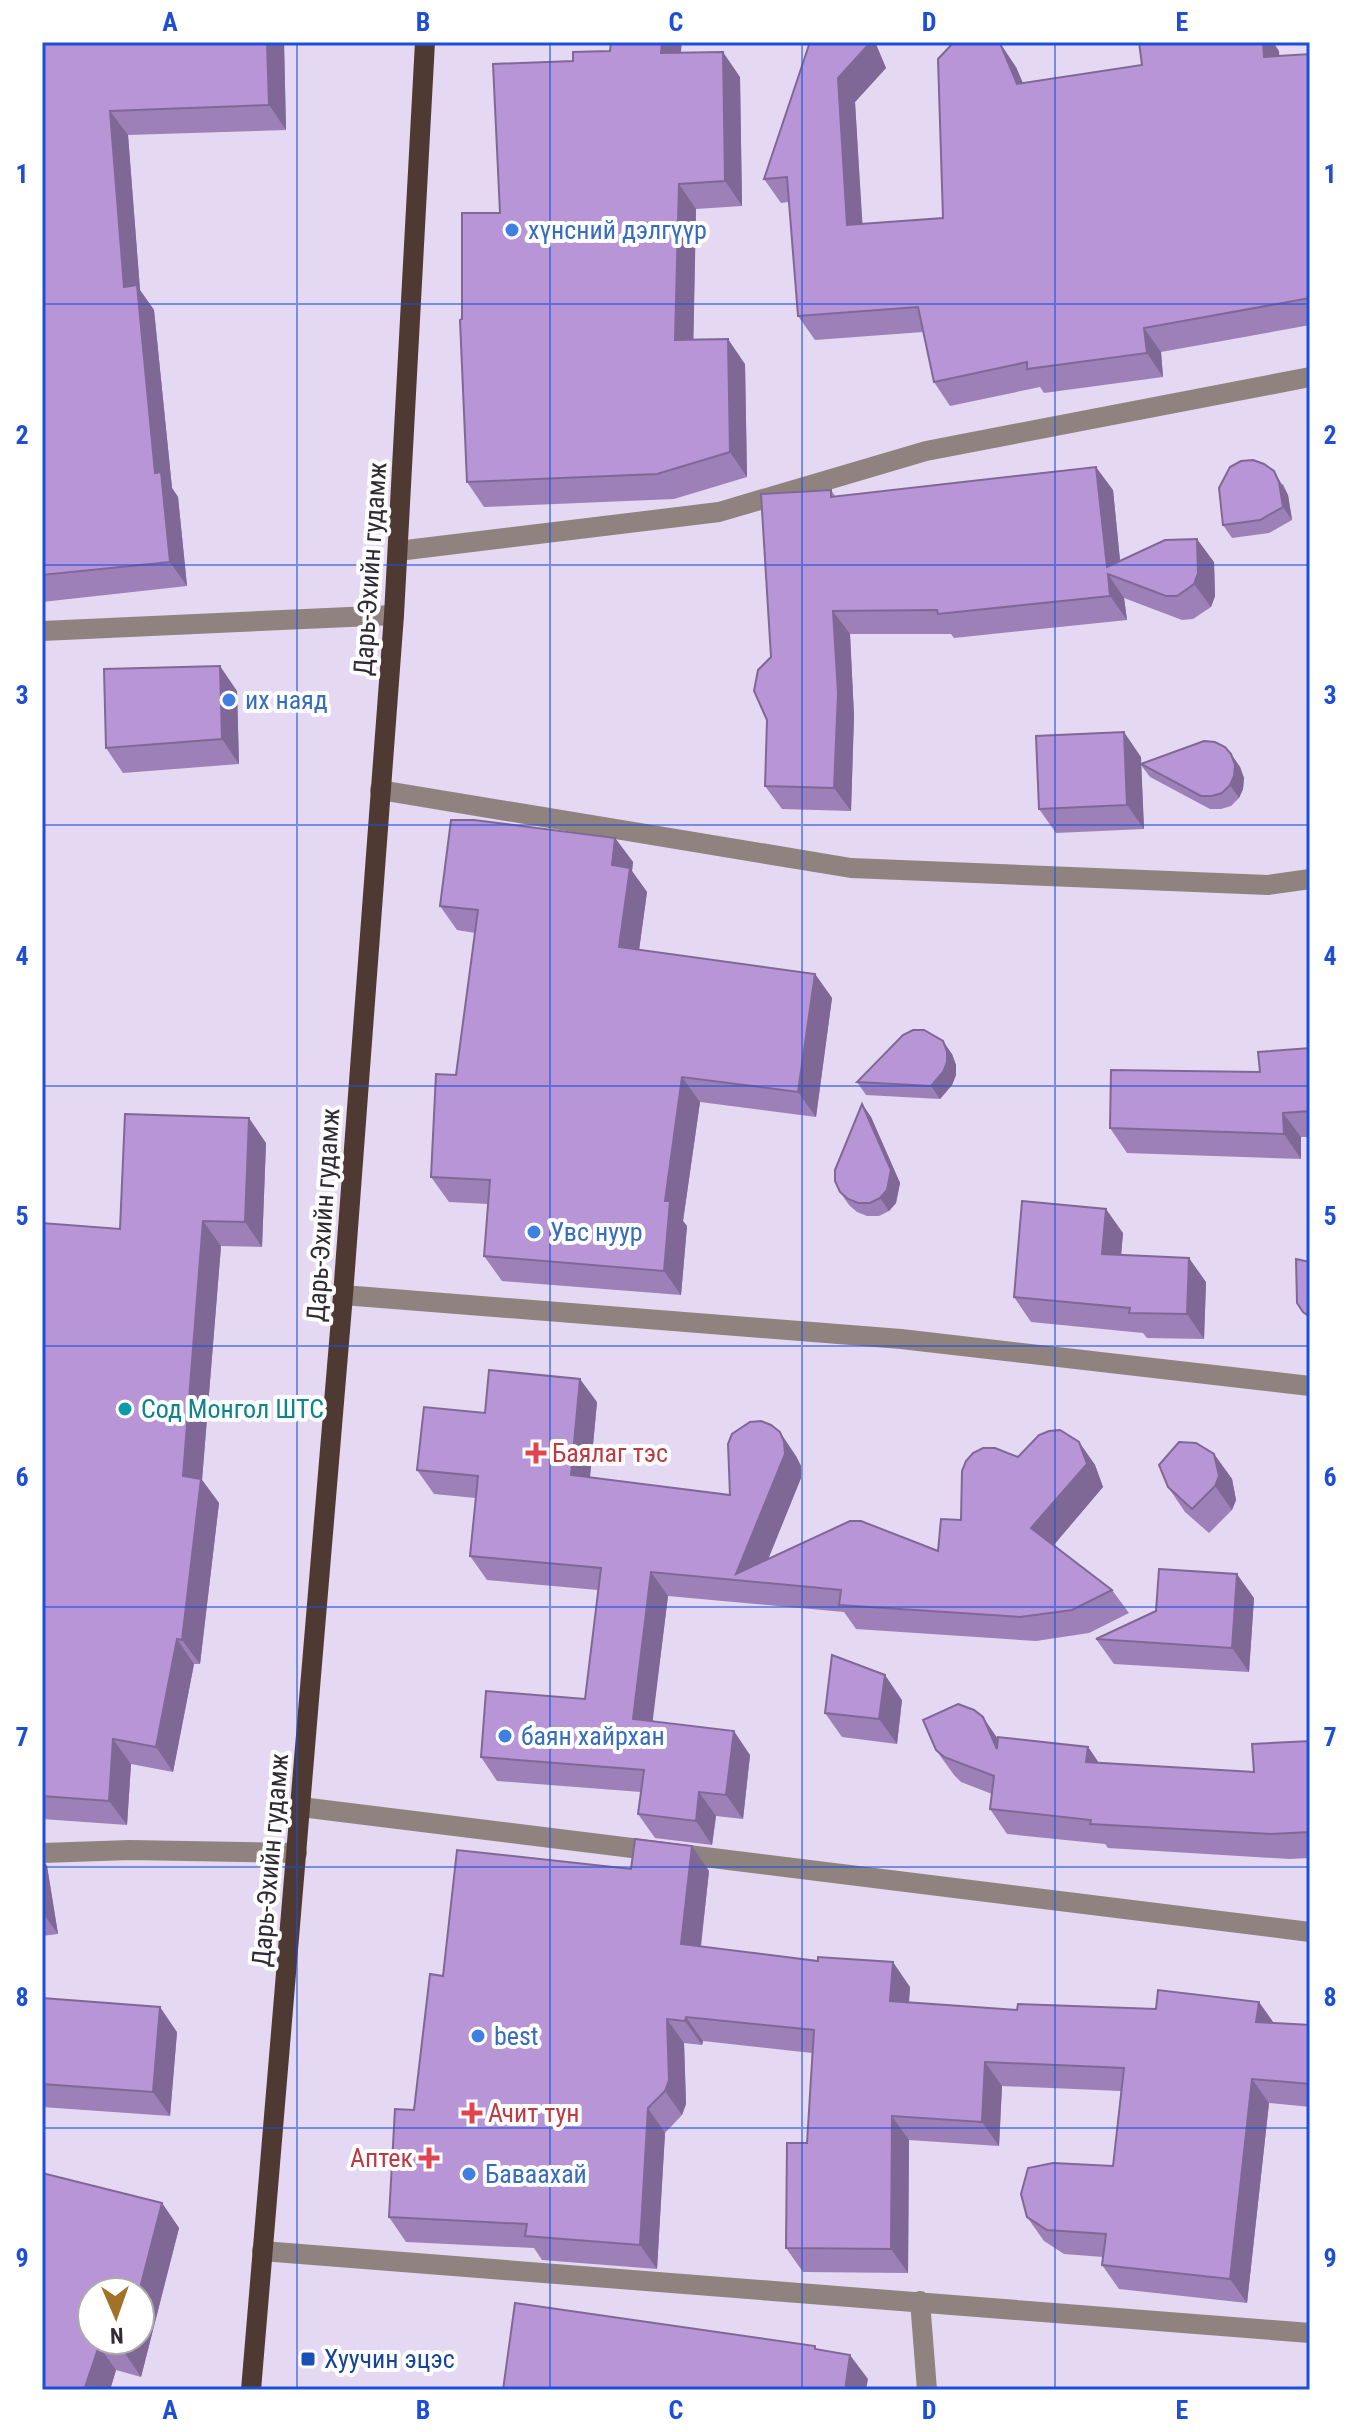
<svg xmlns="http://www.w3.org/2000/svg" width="1352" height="2432" viewBox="0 0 1352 2432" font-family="'Roboto Condensed',sans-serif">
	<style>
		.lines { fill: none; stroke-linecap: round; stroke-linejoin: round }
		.minor { stroke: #90837f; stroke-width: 20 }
		.major { stroke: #4f3a33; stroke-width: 20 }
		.wall { fill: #9d80b8 }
		.shaded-wall { fill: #806896 }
		.building { fill: #b795d6; stroke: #806896; stroke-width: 2 }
		.grid { fill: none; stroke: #1d4ed8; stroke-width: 2; stroke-opacity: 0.55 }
		.shop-dot { fill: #3f7fe0; stroke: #fff; stroke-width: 3 }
		.culture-dot { fill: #0f9aa8; stroke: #fff; stroke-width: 3 }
		.health-dot { fill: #e0444e; stroke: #fff; stroke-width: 3 }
		.transit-dot { fill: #1a4fb4; stroke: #fff; stroke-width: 3 }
		.labels { text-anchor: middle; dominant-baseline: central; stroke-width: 8; stroke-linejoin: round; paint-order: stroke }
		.shop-label { font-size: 26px; fill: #366cbe; stroke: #fff; text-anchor: start }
		.street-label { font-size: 26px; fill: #2f2a34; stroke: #fff }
		.culture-label { font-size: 26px; fill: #0d838f; stroke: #fff; text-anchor: start }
		.health-label { font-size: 26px; fill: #be3a42; stroke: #fff; text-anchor: start }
		.transit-label { font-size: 26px; fill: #164399; stroke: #fff; text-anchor: start }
		.neatline { fill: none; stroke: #1d4ed8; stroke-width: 3 }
		.grid-label { font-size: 26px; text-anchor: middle; font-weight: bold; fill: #1d4ed8 }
	</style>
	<rect width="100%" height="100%" fill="#e5d8f2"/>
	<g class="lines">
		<!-- minor -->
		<path class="minor" d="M398,551L719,512L926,451L1310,377
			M42,631L394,615
			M380,790L851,868L1268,885L1310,879
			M343,1295L901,1339L1310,1386
			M301,1807L1310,1932
			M42,1853L130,1850L297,1853
			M262,2251L1310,2333
			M920,2301L927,2390"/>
		<!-- major -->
		<path class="major" d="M251,2390L343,1295L394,615L425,42"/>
	</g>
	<!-- wall -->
	<path class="wall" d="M42,42H284L286,130L128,135L140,290L154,310L172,488L178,497L187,586L42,602Z
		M810,42H875L886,68L855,102L862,224L943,218L1016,67L1023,83L1279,51V56L1310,54V325L1161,352L1163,377L1044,393L1040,387L950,406L934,382L923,332L815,340L798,316L789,202L781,203L764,179Z
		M681,53L740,77L742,206L696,209L693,340L745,364L747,477L674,499L484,507L467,482L462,319L500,213L573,61Z
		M1283,484L1288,495L1292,520L1269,533L1232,538L1223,525Z
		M831,490L835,496L1113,490L1120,561L1214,562L1215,596L1211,607L1193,619L1182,620L1124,598L1127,620L954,638L951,634H850L854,716L851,811L782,809L765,786L771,657Z
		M237,691L239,764L123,773L106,748Z
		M1231,754L1240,767L1244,778L1243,789L1239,798L1231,806L1221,809H1210L1150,777L1141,765L1144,829L1056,833L1039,809L1141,757V764Z
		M615,838L633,862L632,871L647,892L639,950L815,974L832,998L816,1117L700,1102L683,1221L687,1226L681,1295L502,1281L484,1256L488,1204L449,1202L431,1177L456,1075L475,933L457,930L440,906Z
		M1310,1048V1137H1301V1159L1127,1153L1110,1128L1260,1072Z
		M952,1054L956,1065V1075L952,1085L940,1099L866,1095L857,1082Z
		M862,1104L871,1117L900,1183L896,1203L889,1211L879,1216H867L857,1212L849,1205L840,1192Z
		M266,1143L262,1247L221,1246L202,1480L219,1503L200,1664H194L173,1772L131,1764L127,1825L42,1819V1223L120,1229Z
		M1123,1233L1121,1255L1206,1282L1204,1339L1147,1338L1143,1333L1031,1322L1014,1297Z
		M597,1402L590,1477L730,1495L796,1456L801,1466V1478L768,1559L938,1551L961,1520L1018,1457L1079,1442L1095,1465L1103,1487L1053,1545L1112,1590L1129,1613L1089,1633L1036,1641L856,1629L844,1612L668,1596L652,1721L750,1755L743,1819L716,1816L712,1845L655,1838L638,1814L641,1792L497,1781L481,1757L585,1699L598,1590L487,1580L470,1556L476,1498L434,1494L417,1470L485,1413Z
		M1214,1454L1232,1479L1236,1500L1232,1510L1209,1533L1185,1512L1168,1487Z
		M1254,1598L1249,1672L1114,1664L1096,1639Z
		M902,1700L897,1744L842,1737L825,1713Z
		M998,1739L1088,1747L1099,1763L1254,1772L1310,1741V1858L1289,1859L1108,1848L1105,1844L1007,1834L990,1809L992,1794L961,1782L954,1775L936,1750Z
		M692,1846L709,1871L701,1947L910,1987L909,2003L1017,2010L1310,2025V2107L1269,2103L1247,2303L1119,2289L1102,2265L1103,2257L1064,2254L1044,2241L1027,2217L1113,2166L1121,2091L1002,2086L999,2146L909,2140L908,2273L803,2272L786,2248L807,2143L812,2053L703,2041L702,2045L684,2043L686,2104L682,2115L665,2133L657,2269L542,2260L534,2248L406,2242L389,2217L443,1976L631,1869Z
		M42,1859L47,1866L58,1934L42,1936Z
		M42,1998L177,2032L170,2116L42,2107Z
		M162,2203L179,2228L141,2377L116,2370L110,2390H42Z"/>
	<!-- shaded-wall -->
	<path class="shaded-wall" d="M267,42H284L286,130L269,105Z
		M662,42H682L678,78L661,53Z
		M868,42H875L886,68L855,102L864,249L847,225L838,78Z
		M1263,42H1273L1279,51L1281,81L1264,57Z
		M1000,43L1016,67L1033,108L1017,84Z
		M723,52L740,77L742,206L725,181Z
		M110,111L128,135L140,290L154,310L172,488L178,497L187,586L170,562L124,287Z
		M679,184L696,209L693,364L675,340Z
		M1144,328L1161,352L1163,377L1147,353Z
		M728,339L745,364L747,477L730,452Z
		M1096,467L1113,490L1122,580L1107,567Z
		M1274,471L1288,495L1292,520L1283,507Z
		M1197,539L1214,562L1215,596L1211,607L1194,584Z
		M1108,574L1124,598L1127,620L1110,596Z
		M833,611L850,634L854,716L851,811L834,788Z
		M220,666L237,691L239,764L222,739Z
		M1124,732L1141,757L1144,829L1127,805Z
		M1231,754L1240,767L1244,778L1243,789L1239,798L1230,785Z
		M615,838L633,862L632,871L647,892L636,972L619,947L612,865Z
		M815,974L832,998L816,1117L798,1092Z
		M943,1041L952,1054L956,1065V1075L952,1085L940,1099L931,1086Z
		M682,1077L700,1102L683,1221L687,1226L681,1295L664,1271L665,1201Z
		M862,1104L871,1117L900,1183L896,1203L889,1211L880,1198Z
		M1283,1113L1301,1137V1159L1284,1134Z
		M249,1118L266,1143L262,1247L245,1222Z
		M1106,1209L1123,1233L1119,1279L1102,1254Z
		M203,1221L221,1246L202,1480L219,1503L200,1664L182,1640L183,1476Z
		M1189,1258L1206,1282L1204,1339L1187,1314Z
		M580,1379L597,1402L588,1498L571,1475Z
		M780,1432L796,1456L801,1466V1478L759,1582L736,1574Z
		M1079,1442L1095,1465L1103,1487L1048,1552L1031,1528Z
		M1214,1454L1232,1479L1236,1500L1232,1510L1215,1486Z
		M651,1572L668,1596L650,1743L633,1719Z
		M1237,1574L1254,1598L1249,1672L1232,1648Z
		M177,1639L194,1664L173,1772L156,1747Z
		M885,1675L902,1700L897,1744L879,1719Z
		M983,1717L1000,1742L997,1749Z
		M734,1731L750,1755L743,1819L726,1795Z
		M113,1739L131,1764L127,1825L109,1801Z
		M1088,1747L1105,1772L1086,1762Z
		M699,1792L716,1816L712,1845L696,1821Z
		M692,1846L709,1871L698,1969L681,1944Z
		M42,1859L47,1866L58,1934L42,1912Z
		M893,1962L910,1987L907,2026L890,2001Z
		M1259,2002L1276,2026L1256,2022Z
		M160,2007L177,2032L170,2116L153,2092Z
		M686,2017L703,2041L702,2045L685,2021Z
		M667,2019L684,2043L686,2104L682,2115L665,2091Z
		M985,2062L1002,2086L999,2146L982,2122Z
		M1252,2079L1269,2103L1247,2303L1230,2279Z
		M648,2108L665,2133L657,2269L640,2245Z
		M892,2116L909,2140L908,2273L891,2249Z
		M162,2203L179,2228L141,2377L124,2352L127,2340H140L139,2292Z
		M99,2346L116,2370L110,2390H84Z
		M850,2355L868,2379L866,2390H845Z"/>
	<!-- building -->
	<path class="building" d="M42,42H267L269,105L110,111L124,287L137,285L155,473L161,472L170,562L42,575Z
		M611,42H662L661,53L723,52L725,181L679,184L675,340L728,339L730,452L657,474L467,482L460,320L462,319V213H500L493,64L573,61V52L610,51Z
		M810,42H868L869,44L838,78L847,225L943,218L938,59L954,42H997L1000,43L1017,84L1142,65L1139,42H1263L1264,57L1310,54V298L1144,328L1147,353L1027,369V362L934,382L918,307L798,316L787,177L764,179Z
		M1253,460L1264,464L1274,471L1279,482L1283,507L1260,520L1223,525L1219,488L1230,467L1241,461Z
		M1096,467L1107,567L1165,540L1197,539L1198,573L1194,584L1177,596H1166L1108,574L1110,596L938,614L937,610L833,611L838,693L834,788L765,786L767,720L754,691L758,670L771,657L761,494L831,490V497Z
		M220,666L222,739L106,748L104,669Z
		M1124,732L1127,805L1039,809L1036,736Z
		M1204,741L1215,742L1225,747L1231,754L1235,765L1234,776L1230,785L1222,793L1212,796H1201L1141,764Z
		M451,820H474L615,838L612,865L630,868L619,947L815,974L798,1092L682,1077L665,1201H670L664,1271L484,1256L490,1180L431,1177L436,1074L456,1075L478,910L440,906Z
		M913,1030H924L943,1041L947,1052V1062L943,1072L931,1086L857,1082L903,1035Z
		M1310,1048V1111L1283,1113L1284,1134L1110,1128L1111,1070L1260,1072L1258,1052Z
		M862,1104L891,1170L887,1190L880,1198L870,1203H858L848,1199L840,1192L835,1181V1170Z
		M125,1114L249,1118L245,1222L203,1221L183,1476L201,1479L182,1640L177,1639L156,1747L113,1739L109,1801L42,1796V1223L120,1229Z
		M1022,1201L1106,1209L1102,1254L1189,1258L1187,1314L1129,1313L1130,1308L1014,1297Z
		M1296,1259L1310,1262V1317L1303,1312L1297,1303Z
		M489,1370L580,1379L571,1475L730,1495L728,1444L732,1434L750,1422L761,1421L771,1425L780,1432L784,1442L785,1454L736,1574L850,1521H861L938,1551L941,1519L961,1520L962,1471L966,1461L973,1453L983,1448H995L1018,1457L1039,1435L1049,1431L1060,1430L1079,1442L1087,1464L1031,1528L1112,1590L1072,1610L1020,1617L839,1605L841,1590L651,1572L633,1719L734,1731L726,1795L699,1792L696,1821L638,1814L644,1770L481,1757L486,1691L585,1699L601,1568L470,1556L478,1476L417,1470L424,1407L485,1413Z
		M1179,1442L1196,1443L1214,1454L1219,1476L1215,1486L1192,1509L1168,1487L1159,1465Z
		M1159,1569L1237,1574L1232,1648L1096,1639L1156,1611Z
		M832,1655L885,1675L879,1719L825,1713Z
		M958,1704L974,1710L983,1717L997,1749L998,1737L1088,1747L1086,1762L1254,1772L1252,1744L1310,1741V1832L1271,1834L1090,1824L1091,1820L990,1809L994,1776L944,1757L936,1750L923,1720Z
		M635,1839L692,1846L681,1944L818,1961V1957L893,1962L890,2001L1017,2010L1018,2004L1156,2009L1158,1990L1259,2002L1256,2022L1310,2025V2084L1252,2079L1230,2279L1102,2265L1106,2234L1047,2230L1027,2217L1021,2194L1028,2168L1053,2163L1113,2166L1124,2068L985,2062L982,2122L892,2116L891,2249L786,2248L787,2143H807L814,2030L686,2017L685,2021L667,2019L669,2080L665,2091L648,2108L640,2245L525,2236L527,2224L389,2217L395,2109L414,2110L430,1974L443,1976L457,1850L631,1869Z
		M42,1998L160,2007L153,2092L42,2084Z
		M42,2173L162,2203L139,2292H92V2340H127L124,2352L99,2346L84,2390H42Z
		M515,2303L815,2346V2349L850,2355L845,2390H503Z"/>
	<!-- grid -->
	<path class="grid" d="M297,42V2390M550,42V2390M802,42V2390M1055,42V2390M42,304H1310M42,565H1310M42,825H1310M42,1086H1310M42,1346H1310M42,1607H1310M42,1867H1310M42,2128H1310"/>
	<!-- markers -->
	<g class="shop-dot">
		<circle cx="512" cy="230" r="8"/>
		<circle cx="229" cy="700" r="8"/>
		<circle cx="534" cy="1232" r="8"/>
		<circle cx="505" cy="1736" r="8"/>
		<circle cx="478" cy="2036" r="8"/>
		<circle cx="469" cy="2174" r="8"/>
	</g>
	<circle class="culture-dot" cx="125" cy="1409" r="8"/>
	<g class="health-dot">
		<path d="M532 1441h8v8h8v8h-8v8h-8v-8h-8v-8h8z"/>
		<path d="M468 2101h8v8h8v8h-8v8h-8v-8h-8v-8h8z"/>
		<path d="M425 2146h8v8h8v8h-8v8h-8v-8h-8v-8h8z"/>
	</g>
	<rect class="transit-dot" x="300" y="2351" width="16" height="16" rx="4"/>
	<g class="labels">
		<!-- shop labels -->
		<g class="shop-label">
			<text x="528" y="230">хүнсний дэлгүүр</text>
			<text x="245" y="700">их наяд</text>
			<text x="550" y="1232">Увс нуур</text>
			<text x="521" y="1736">баян хайрхан</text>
			<text x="494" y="2036">best</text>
			<text x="485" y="2174">Баваахай</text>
		</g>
		<!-- street labels -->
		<g class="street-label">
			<text transform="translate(370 569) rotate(-86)">Дарь-Эхийн гудамж</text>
			<text transform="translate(323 1215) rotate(-86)">Дарь-Эхийн гудамж</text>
			<text transform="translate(270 1860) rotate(-85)">Дарь-Эхийн гудамж</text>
		</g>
		<!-- culture labels -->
		<g class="culture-label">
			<text x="141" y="1409">Сод Монгол ШТС</text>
		</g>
		<!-- health labels -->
		<g class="health-label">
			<text x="552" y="1453">Баялаг тэс</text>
			<text x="488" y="2113">Ачит тун</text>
			<text x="413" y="2158" text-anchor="end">Аптек</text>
		</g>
		<!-- transit labels -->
		<g class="transit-label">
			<text x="324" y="2359">Хуучин эцэс</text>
		</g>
	</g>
	<!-- border -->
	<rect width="1352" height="2432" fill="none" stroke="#ffffff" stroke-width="88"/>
	<!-- north arrow -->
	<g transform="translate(116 2316) rotate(178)"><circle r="38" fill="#ffffff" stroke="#acaaae" stroke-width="2"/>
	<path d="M0-6L14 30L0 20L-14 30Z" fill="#a27326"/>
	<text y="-12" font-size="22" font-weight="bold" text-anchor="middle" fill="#2f2a34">N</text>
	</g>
	<rect x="44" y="44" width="1264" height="2344" class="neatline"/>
	<g class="grid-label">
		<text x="170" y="31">A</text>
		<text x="423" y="31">B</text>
		<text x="676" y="31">C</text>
		<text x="929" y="31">D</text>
		<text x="1182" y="31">E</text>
		<text x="22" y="183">1</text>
		<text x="1330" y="183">1</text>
		<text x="22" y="444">2</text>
		<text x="1330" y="444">2</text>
		<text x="22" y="704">3</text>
		<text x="1330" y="704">3</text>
		<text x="22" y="965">4</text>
		<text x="1330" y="965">4</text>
		<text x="22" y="1225">5</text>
		<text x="1330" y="1225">5</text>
		<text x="22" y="1486">6</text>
		<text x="1330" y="1486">6</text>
		<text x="22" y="1746">7</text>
		<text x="1330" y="1746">7</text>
		<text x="22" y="2006">8</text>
		<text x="1330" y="2006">8</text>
		<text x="22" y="2267">9</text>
		<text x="1330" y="2267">9</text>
		<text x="170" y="2419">A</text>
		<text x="423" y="2419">B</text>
		<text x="676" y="2419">C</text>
		<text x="929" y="2419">D</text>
		<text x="1182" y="2419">E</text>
	</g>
</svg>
